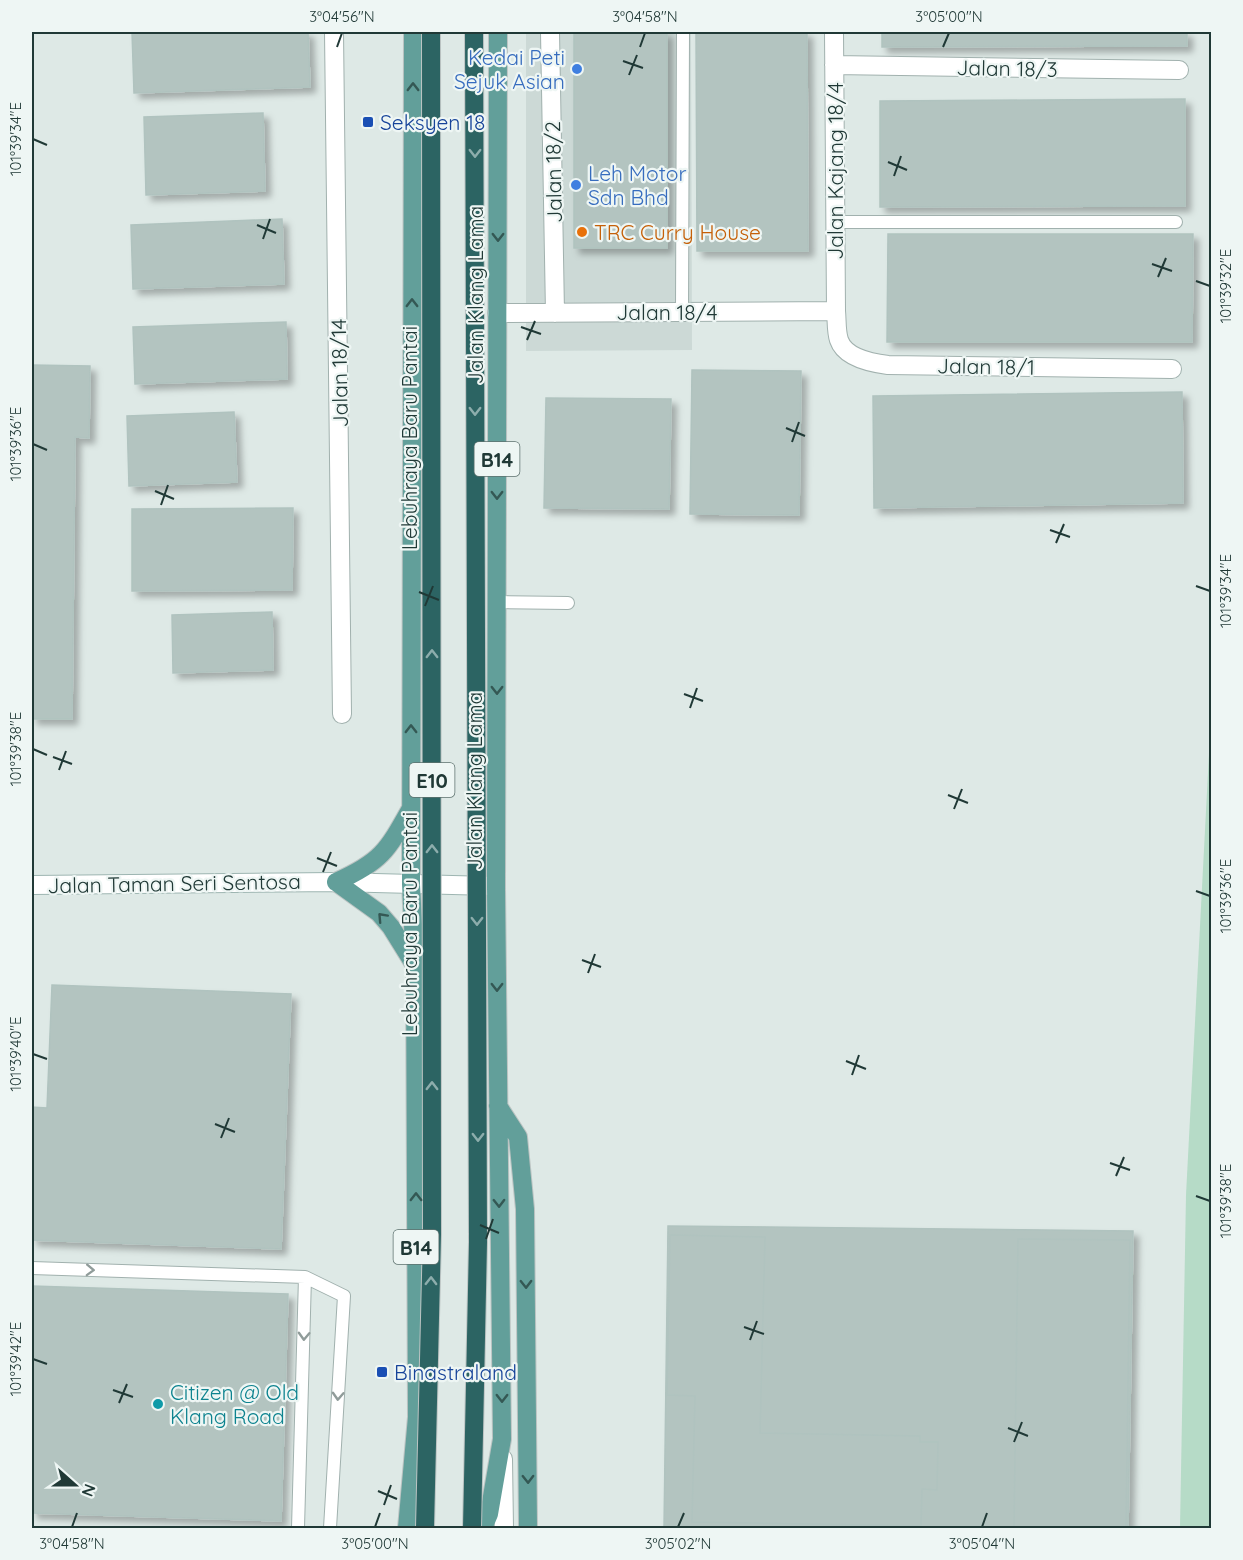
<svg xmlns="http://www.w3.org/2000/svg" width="1243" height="1560" viewBox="0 0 1243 1560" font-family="Quicksand,sans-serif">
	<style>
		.built { fill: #ccd9d6 }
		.green { fill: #b6dbc7 }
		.building { fill: #b3c4c0; stroke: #b0c3bf; stroke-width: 1.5; filter: url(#shadow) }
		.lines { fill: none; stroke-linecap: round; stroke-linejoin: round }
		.service-casing { stroke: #a1b1ae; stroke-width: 14 }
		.minor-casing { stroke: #a1b1ae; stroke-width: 20 }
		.tertiary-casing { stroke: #a1b1ae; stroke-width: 20 }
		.secondary-casing { stroke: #9db5b1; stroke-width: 20 }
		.primary-casing { stroke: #bcc4c3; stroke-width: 20 }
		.service { stroke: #fff; stroke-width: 12 }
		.minor { stroke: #fff; stroke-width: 18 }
		.tertiary { stroke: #fff; stroke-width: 18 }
		.secondary { stroke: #fff; stroke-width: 18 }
		.primary { stroke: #629f9a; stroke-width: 18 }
		.motorway-bridge-casing { stroke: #bcc4c3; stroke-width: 20; stroke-linecap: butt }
		.motorway-bridge { stroke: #2c6463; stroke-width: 18 }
		.oneway { stroke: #345854 }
		.oneway2 { stroke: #8dadac }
		.oneway3 { stroke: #909c9a }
		.ticks { fill: none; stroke: #203936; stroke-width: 2 }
		.shop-dot { fill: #3f7fe0; stroke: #eef6f4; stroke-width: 2 }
		.transit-dot { fill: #1a4fb4; stroke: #eef6f4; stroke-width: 2 }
		.food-dot { fill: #e8710a; stroke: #eef6f4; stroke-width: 2 }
		.culture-dot { fill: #0f9aa8; stroke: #eef6f4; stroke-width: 2 }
		.labels { text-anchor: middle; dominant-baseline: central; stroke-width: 4.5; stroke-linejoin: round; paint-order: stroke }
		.shield { fill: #eef6f4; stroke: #5e726f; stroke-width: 1.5 }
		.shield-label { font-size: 20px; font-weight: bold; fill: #203936 }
		.shop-label { font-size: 21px; fill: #366cbe; stroke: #eef6f4; text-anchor: end }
		.street-label { font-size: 21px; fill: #203936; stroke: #eef6f4 }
		.transit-label { font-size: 21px; fill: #164399; stroke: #eef6f4; text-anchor: start }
		.food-label { font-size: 21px; fill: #c56008; stroke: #eef6f4; text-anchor: start }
		.culture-label { font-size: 21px; fill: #0d838f; stroke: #eef6f4; text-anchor: start }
		.neatline { fill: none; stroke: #203936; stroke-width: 2 }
		.ticks-label { font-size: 15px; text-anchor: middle; fill: #203936 }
	</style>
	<defs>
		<filter id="shadow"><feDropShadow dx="5.5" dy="5.5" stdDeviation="3" flood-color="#0004"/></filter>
	</defs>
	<rect width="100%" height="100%" fill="#dee9e6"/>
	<!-- built -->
	<path class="built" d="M526,32H691L692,350L526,351Z"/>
	<!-- green -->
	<path class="green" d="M1211,715L1212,1528H1180L1186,1195Z"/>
	<!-- building -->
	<path class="building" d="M132,32H308L310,87L134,93Z
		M574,32H667V248H574Z
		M696,32H807L808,251H697Z
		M882,32H1187V46L882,47Z
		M1185,99V206L880,207V101Z
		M263,113L265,191L146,195L144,117Z
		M282,219L284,284L133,289L131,225Z
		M888,234H1193L1192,342H887Z
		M286,322L287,379L135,384L133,327Z
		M32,365L90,366L89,438L75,437L72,719H32Z
		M692,370L801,371L799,515L690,514Z
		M1182,392L1183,503L874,508L873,396Z
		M546,398L671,399L669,509L544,508Z
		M234,412L237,482L129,486L127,416Z
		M293,508L292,590L132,591V509Z
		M272,612L273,670L173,673L172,615Z
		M52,985L291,994L281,1249L32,1240V1107L47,1108Z
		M668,1226L1133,1231L1128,1528H664Z
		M670,1235L765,1237L760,1433L920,1436V1442H938L937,1490L922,1489L921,1526L692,1522L695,1396L667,1395Z
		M1018,1239L1130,1240L1126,1528H1014Z
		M32,1286L288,1294L281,1521L32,1513Z"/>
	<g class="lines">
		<defs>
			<path id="service" d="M836,222H1176
				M682,312L683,32
				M497,602L568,603
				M32,1268L305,1277L344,1296L330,1528
				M298,1528L305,1277"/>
			<path id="minor" d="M334,32L342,714
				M550,32L555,313
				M834,32L836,311C837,320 836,331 839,340C845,358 872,363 888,365L1172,369
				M834,65L1179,70
				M497,313L836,311"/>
			<path id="tertiary" d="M503,1459L504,1528"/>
			<path id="secondary" d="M32,885L336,882L491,886"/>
			<path id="primary" d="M336,882L379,913L391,927L414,964
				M336,882C381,862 387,851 410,810
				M498,1106L518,1137L525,1209L528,1528
				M407,1528L417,1417L415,965L411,884L413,32
				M483,1528L489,1514L502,1439L496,887L498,32"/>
		</defs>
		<!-- service casing -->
		<use href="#service" class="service-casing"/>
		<!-- minor casing -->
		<use href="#minor" class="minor-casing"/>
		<!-- tertiary casing -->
		<use href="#tertiary" class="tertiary-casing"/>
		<!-- secondary casing -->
		<use href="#secondary" class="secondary-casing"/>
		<!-- primary casing -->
		<use href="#primary" class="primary-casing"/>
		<!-- service -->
		<use href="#service" class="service"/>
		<!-- minor -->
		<use href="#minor" class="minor"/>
		<!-- tertiary -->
		<use href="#tertiary" class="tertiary"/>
		<!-- secondary -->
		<use href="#secondary" class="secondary"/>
		<!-- primary -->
		<use href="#primary" class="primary"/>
		<defs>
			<path id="motorway-bridge" d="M425,1528L432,1234L431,32
				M472,1528L478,1242L474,32"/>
		</defs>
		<!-- motorway-bridge casing -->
		<use href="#motorway-bridge" class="motorway-bridge-casing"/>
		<!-- motorway-bridge -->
		<use href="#motorway-bridge" class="motorway-bridge"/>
	</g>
	<!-- one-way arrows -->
	<defs><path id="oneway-chevron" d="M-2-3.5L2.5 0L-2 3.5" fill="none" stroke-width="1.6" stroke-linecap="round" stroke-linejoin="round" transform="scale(1.5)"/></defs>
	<g class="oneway">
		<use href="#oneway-chevron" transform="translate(413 87) rotate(-90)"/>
		<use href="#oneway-chevron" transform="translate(498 237) rotate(90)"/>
		<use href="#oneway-chevron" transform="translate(412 303) rotate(-90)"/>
		<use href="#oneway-chevron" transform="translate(497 495) rotate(90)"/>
		<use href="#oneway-chevron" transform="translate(497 690) rotate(90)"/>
		<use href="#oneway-chevron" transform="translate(411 729) rotate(-90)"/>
		<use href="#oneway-chevron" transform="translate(382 917) rotate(-133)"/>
		<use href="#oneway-chevron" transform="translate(497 987) rotate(90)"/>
		<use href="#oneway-chevron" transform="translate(416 1197) rotate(-90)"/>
		<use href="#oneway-chevron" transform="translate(499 1203) rotate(89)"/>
		<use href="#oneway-chevron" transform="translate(526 1284) rotate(89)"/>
		<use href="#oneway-chevron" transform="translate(502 1398) rotate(90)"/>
		<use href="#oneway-chevron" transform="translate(528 1479) rotate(89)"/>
	</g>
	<g class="oneway2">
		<use href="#oneway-chevron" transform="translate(475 153) rotate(90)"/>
		<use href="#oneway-chevron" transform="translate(475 411) rotate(90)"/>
		<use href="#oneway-chevron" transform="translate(432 654) rotate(-90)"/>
		<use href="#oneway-chevron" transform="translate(432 849) rotate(-90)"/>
		<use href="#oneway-chevron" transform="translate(477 921) rotate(90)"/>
		<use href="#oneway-chevron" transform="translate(432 1086) rotate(-90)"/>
		<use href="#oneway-chevron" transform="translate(478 1137) rotate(90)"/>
		<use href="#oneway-chevron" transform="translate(431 1281) rotate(-89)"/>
	</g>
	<g class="oneway3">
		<use href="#oneway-chevron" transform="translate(90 1270) rotate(2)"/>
		<use href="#oneway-chevron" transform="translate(304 1336) rotate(92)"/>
		<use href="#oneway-chevron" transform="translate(338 1396) rotate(93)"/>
	</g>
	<!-- ticks -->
	<path class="ticks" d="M337,47L342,33M640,47L645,33M943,47L949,33M623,61L643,68M629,75L637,55M33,139L47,145M888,162L907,170M894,176L901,156M257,225L276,233M263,239L270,219M1152,264L1172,271M1158,277L1166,258M1196,281L1210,286M521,327L541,334M527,340L535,321M786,428L805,436M792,442L799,422M33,444L47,450M155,491L174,499M161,505L168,485M1050,530L1070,537M1056,543L1064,524M1196,586L1210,591M419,592L439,600M425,606L433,586M684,694L703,701M690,708L697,688M33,749L47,755M53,757L72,764M59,770L66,751M948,795L968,803M954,809L962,789M317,858L337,866M323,872L331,852M1196,891L1210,896M582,960L601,967M588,973L595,954M33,1054L47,1059M846,1061L866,1069M852,1075L859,1055M215,1124L235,1132M221,1138L229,1118M1110,1163L1130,1170M1116,1176L1124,1157M1196,1196L1210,1201M480,1225L499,1233M486,1239L493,1219M744,1327L764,1334M750,1340L757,1321M33,1359L47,1364M113,1390L133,1397M119,1403L127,1384M1008,1428L1028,1436M1014,1442L1022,1422M378,1491L397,1499M384,1505L391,1485M72,1527L77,1513M375,1527L380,1513M678,1527L684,1513M982,1527L987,1513"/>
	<!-- markers -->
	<g class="shop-dot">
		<circle cx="577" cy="69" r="6"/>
		<circle cx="576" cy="185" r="6"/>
	</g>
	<g class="transit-dot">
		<rect x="362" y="116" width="12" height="12" rx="3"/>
		<rect x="376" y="1366" width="12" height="12" rx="3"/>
	</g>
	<circle class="food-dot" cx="582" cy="232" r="6"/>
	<circle class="culture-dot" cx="158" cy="1404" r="6"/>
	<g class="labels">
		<!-- shield labels -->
		<g class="shield">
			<rect x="474.5" y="442" width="45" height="34" rx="4.5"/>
			<rect x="409.5" y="763" width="45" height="34" rx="4.5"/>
			<rect x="393.5" y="1230" width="45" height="34" rx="4.5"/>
		</g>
		<g class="shield-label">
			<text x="497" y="459">B14</text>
			<text x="432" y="780">E10</text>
			<text x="416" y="1247">B14</text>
		</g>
		<!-- shop labels -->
		<g class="shop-label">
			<text x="565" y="57">Kedai Peti<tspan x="565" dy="24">Sejuk Asian</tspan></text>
			<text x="588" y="173" text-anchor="start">Leh Motor<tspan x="588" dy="24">Sdn Bhd</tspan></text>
		</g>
		<!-- street labels -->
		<g class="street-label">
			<text transform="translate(1007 68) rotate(1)">Jalan 18/3</text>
			<text transform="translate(835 171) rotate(-90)">Jalan Kajang 18/4</text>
			<text transform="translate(553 172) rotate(-91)">Jalan 18/2</text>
			<text transform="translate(475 295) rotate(-90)">Jalan Klang Lama</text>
			<text x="667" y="312">Jalan 18/4</text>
			<text transform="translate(986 366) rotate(1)">Jalan 18/1</text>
			<text transform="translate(339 373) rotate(-91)">Jalan 18/14</text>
			<text transform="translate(409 438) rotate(-90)">Lebuhraya Baru Pantai</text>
			<text transform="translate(474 781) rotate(-90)">Jalan Klang Lama</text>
			<text transform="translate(174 883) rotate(-1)">Jalan Taman Seri Sentosa</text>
			<text transform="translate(409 924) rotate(-90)">Lebuhraya Baru Pantai</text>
		</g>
		<!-- transit labels -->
		<g class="transit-label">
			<text x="380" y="122">Seksyen 18</text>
			<text x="394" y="1372">Binastraland</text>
		</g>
		<!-- food labels -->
		<g class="food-label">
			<text x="594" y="232">TRC Curry House</text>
		</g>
		<!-- culture labels -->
		<g class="culture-label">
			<text x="170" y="1392">Citizen @ Old<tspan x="170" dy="24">Klang Road</tspan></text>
		</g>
	</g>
	<!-- border -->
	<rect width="1243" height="1560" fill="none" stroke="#eef6f4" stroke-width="66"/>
	<!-- north arrow -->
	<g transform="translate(75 1485) rotate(111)" stroke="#eef6f4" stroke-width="4.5" paint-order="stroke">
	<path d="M0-4.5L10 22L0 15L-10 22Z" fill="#203936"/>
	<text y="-9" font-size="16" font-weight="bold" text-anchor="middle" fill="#203936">N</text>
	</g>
	<rect x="33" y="33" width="1177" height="1494" class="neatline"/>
	<g class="ticks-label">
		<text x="342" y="22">3°04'56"N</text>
		<text x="645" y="22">3°04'58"N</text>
		<text x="949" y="22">3°05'00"N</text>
		<text transform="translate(16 139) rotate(-90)" y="5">101°39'34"E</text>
		<text transform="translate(1226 286) rotate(-90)" y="5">101°39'32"E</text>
		<text transform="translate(16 444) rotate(-90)" y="5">101°39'36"E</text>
		<text transform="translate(1226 591) rotate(-90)" y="5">101°39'34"E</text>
		<text transform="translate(16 749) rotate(-90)" y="5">101°39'38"E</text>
		<text transform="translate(1226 896) rotate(-90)" y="5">101°39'36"E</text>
		<text transform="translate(16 1054) rotate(-90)" y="5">101°39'40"E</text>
		<text transform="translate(1226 1201) rotate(-90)" y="5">101°39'38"E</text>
		<text transform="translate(16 1359) rotate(-90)" y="5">101°39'42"E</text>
		<text x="72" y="1549">3°04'58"N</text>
		<text x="375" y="1549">3°05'00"N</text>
		<text x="678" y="1549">3°05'02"N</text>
		<text x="982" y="1549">3°05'04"N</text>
	</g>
</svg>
